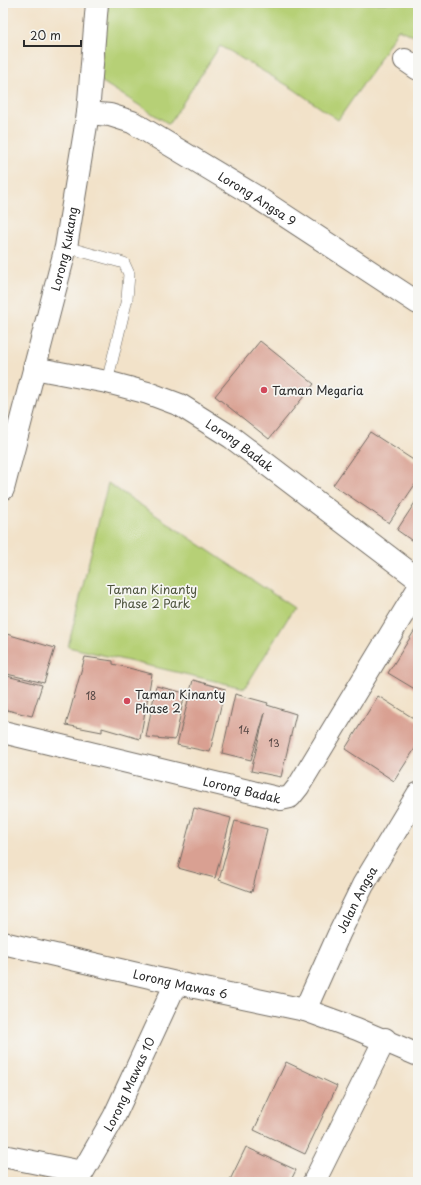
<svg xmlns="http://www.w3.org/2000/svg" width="421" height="1185" viewBox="0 0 421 1185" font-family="'Playpen Sans',sans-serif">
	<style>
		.green { fill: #b6d076; stroke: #707e50 }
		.building { fill: #d9a092 }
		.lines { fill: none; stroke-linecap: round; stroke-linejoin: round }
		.lane-casing { stroke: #716b62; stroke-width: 12 }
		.street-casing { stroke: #716b62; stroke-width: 24 }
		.lane { stroke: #fff; stroke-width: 11 }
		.street { stroke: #fff; stroke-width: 22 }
		.poi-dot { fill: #d1495b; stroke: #f6f6f2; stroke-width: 1.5 }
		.labels { text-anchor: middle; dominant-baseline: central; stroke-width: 3.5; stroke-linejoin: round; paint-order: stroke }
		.number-label { font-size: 10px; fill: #564845 }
		.street-label { font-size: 12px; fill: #2b2b2b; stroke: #f6f6f2 }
		.poi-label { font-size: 12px; fill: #2b2b2b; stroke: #f6f6f2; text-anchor: start }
		.park-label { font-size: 12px; fill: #4e543e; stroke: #f6f6f2 }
	</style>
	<rect width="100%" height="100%" fill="#f6f6f2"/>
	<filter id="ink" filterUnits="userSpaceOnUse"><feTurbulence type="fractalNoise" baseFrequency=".025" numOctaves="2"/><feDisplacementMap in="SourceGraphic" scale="8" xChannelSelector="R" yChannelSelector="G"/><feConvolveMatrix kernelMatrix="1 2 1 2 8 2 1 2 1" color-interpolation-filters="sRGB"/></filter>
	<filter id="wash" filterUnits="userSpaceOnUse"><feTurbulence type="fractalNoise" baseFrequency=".012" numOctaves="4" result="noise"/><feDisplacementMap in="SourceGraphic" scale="16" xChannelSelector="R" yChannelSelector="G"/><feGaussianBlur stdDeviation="0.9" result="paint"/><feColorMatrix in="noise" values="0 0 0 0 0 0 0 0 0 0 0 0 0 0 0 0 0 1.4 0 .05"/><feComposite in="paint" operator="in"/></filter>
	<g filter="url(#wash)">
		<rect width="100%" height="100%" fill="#f2e2c9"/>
		<!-- green -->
		<path class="green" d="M108,3H418V38L398,29L375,67L338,120L292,88L220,46L169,124L99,80Z
			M108,483L294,608L245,688L68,647Z"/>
		<g id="blocks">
			<!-- building -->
			<path class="building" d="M260,341L314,384L269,439L215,396Z
				M370,432L418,463V480L389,523L333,485Z
				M418,498V545L397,530Z
				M418,625V691L388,673Z
				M3,633L55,648L44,683L3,673Z
				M85,657L113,661V664L152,674L140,739L102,728V732L66,725Z
				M3,675L42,685L32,716L3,709Z
				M193,680L225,689L210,752L177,745Z
				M156,686L185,693L175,740L146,737Z
				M235,694L268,703L267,705L296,714L281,777L251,771L265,713L251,760L222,753Z
				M378,696L418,721V744L394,781L345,749Z
				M194,808L231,818L215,878L178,868Z
				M235,821L267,829L252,892L219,880Z
				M286,1062L337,1086L305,1154L254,1130Z
				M246,1147L296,1170L290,1182H229Z"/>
		</g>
	</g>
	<g filter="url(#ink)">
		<use href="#blocks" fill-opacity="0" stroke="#716b62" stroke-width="1"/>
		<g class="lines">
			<defs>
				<path id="lane" d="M66,247L124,263L129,274L127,299L107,382"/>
				<g id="street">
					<path d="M405,60L418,69"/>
					<path id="s1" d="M88,113L110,115L132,122L255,196L418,303"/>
					<path id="s2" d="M34,368L107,382L148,393L180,405L231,437L418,579"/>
					<path id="s3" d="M3,489L66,247L88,113L97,3"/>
					<path id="s4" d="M3,732L281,799L290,797L298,787L418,589"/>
					<path id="s5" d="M3,943L176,983L305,1010L357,1029L418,1055"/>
					<path id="s6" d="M305,1010L339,934L363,885L418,794"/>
					<path d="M3,1156L82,1172"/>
					<path id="s7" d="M77,1182L114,1117L176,983"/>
					<path d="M314,1182L385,1039"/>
				</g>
			</defs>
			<!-- lane casing -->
			<use href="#lane" class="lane-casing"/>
			<!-- street casing -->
			<use href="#street" class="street-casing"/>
			<!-- lane -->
			<use href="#lane" class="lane"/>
			<!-- street -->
			<use href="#street" class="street"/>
		</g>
	</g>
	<!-- markers -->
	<g class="poi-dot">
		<circle cx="264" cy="390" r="4"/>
		<circle cx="127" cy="701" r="4"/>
	</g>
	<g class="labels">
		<!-- number labels -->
		<g class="number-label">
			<text x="91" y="695">18</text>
			<text x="244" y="729">14</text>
			<text x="274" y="742">13</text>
		</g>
		<!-- street labels -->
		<g class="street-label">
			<text stroke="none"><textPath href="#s1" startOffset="192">Lorong Angsa 9</textPath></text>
			<text stroke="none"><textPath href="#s3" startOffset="248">Lorong Kukang</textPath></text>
			<text stroke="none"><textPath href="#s2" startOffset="223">Lorong Badak</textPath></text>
			<text stroke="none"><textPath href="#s4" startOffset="246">Lorong Badak</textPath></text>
			<text stroke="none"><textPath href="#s6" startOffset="122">Jalan Angsa</textPath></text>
			<text stroke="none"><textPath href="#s5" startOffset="182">Lorong Mawas 6</textPath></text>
			<text stroke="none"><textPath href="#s7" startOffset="111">Lorong Mawas 10</textPath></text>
		</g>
		<!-- poi labels -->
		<g class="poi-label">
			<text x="272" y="390">Taman Megaria</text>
			<text x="135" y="694">Taman Kinanty<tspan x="135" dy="14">Phase 2</tspan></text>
		</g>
		<!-- park labels -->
		<g class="park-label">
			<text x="152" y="589">Taman Kinanty<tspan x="152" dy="14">Phase 2 Park</tspan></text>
		</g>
	</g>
	<!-- margin -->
	<rect width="421" height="1185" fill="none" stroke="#f6f6f2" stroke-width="16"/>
	<!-- scale -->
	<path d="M24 40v6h57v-6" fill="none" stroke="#2b2b2b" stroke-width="2"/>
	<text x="30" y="40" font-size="12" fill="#2b2b2b" stroke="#f6f6f2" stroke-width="3" paint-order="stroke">20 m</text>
</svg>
